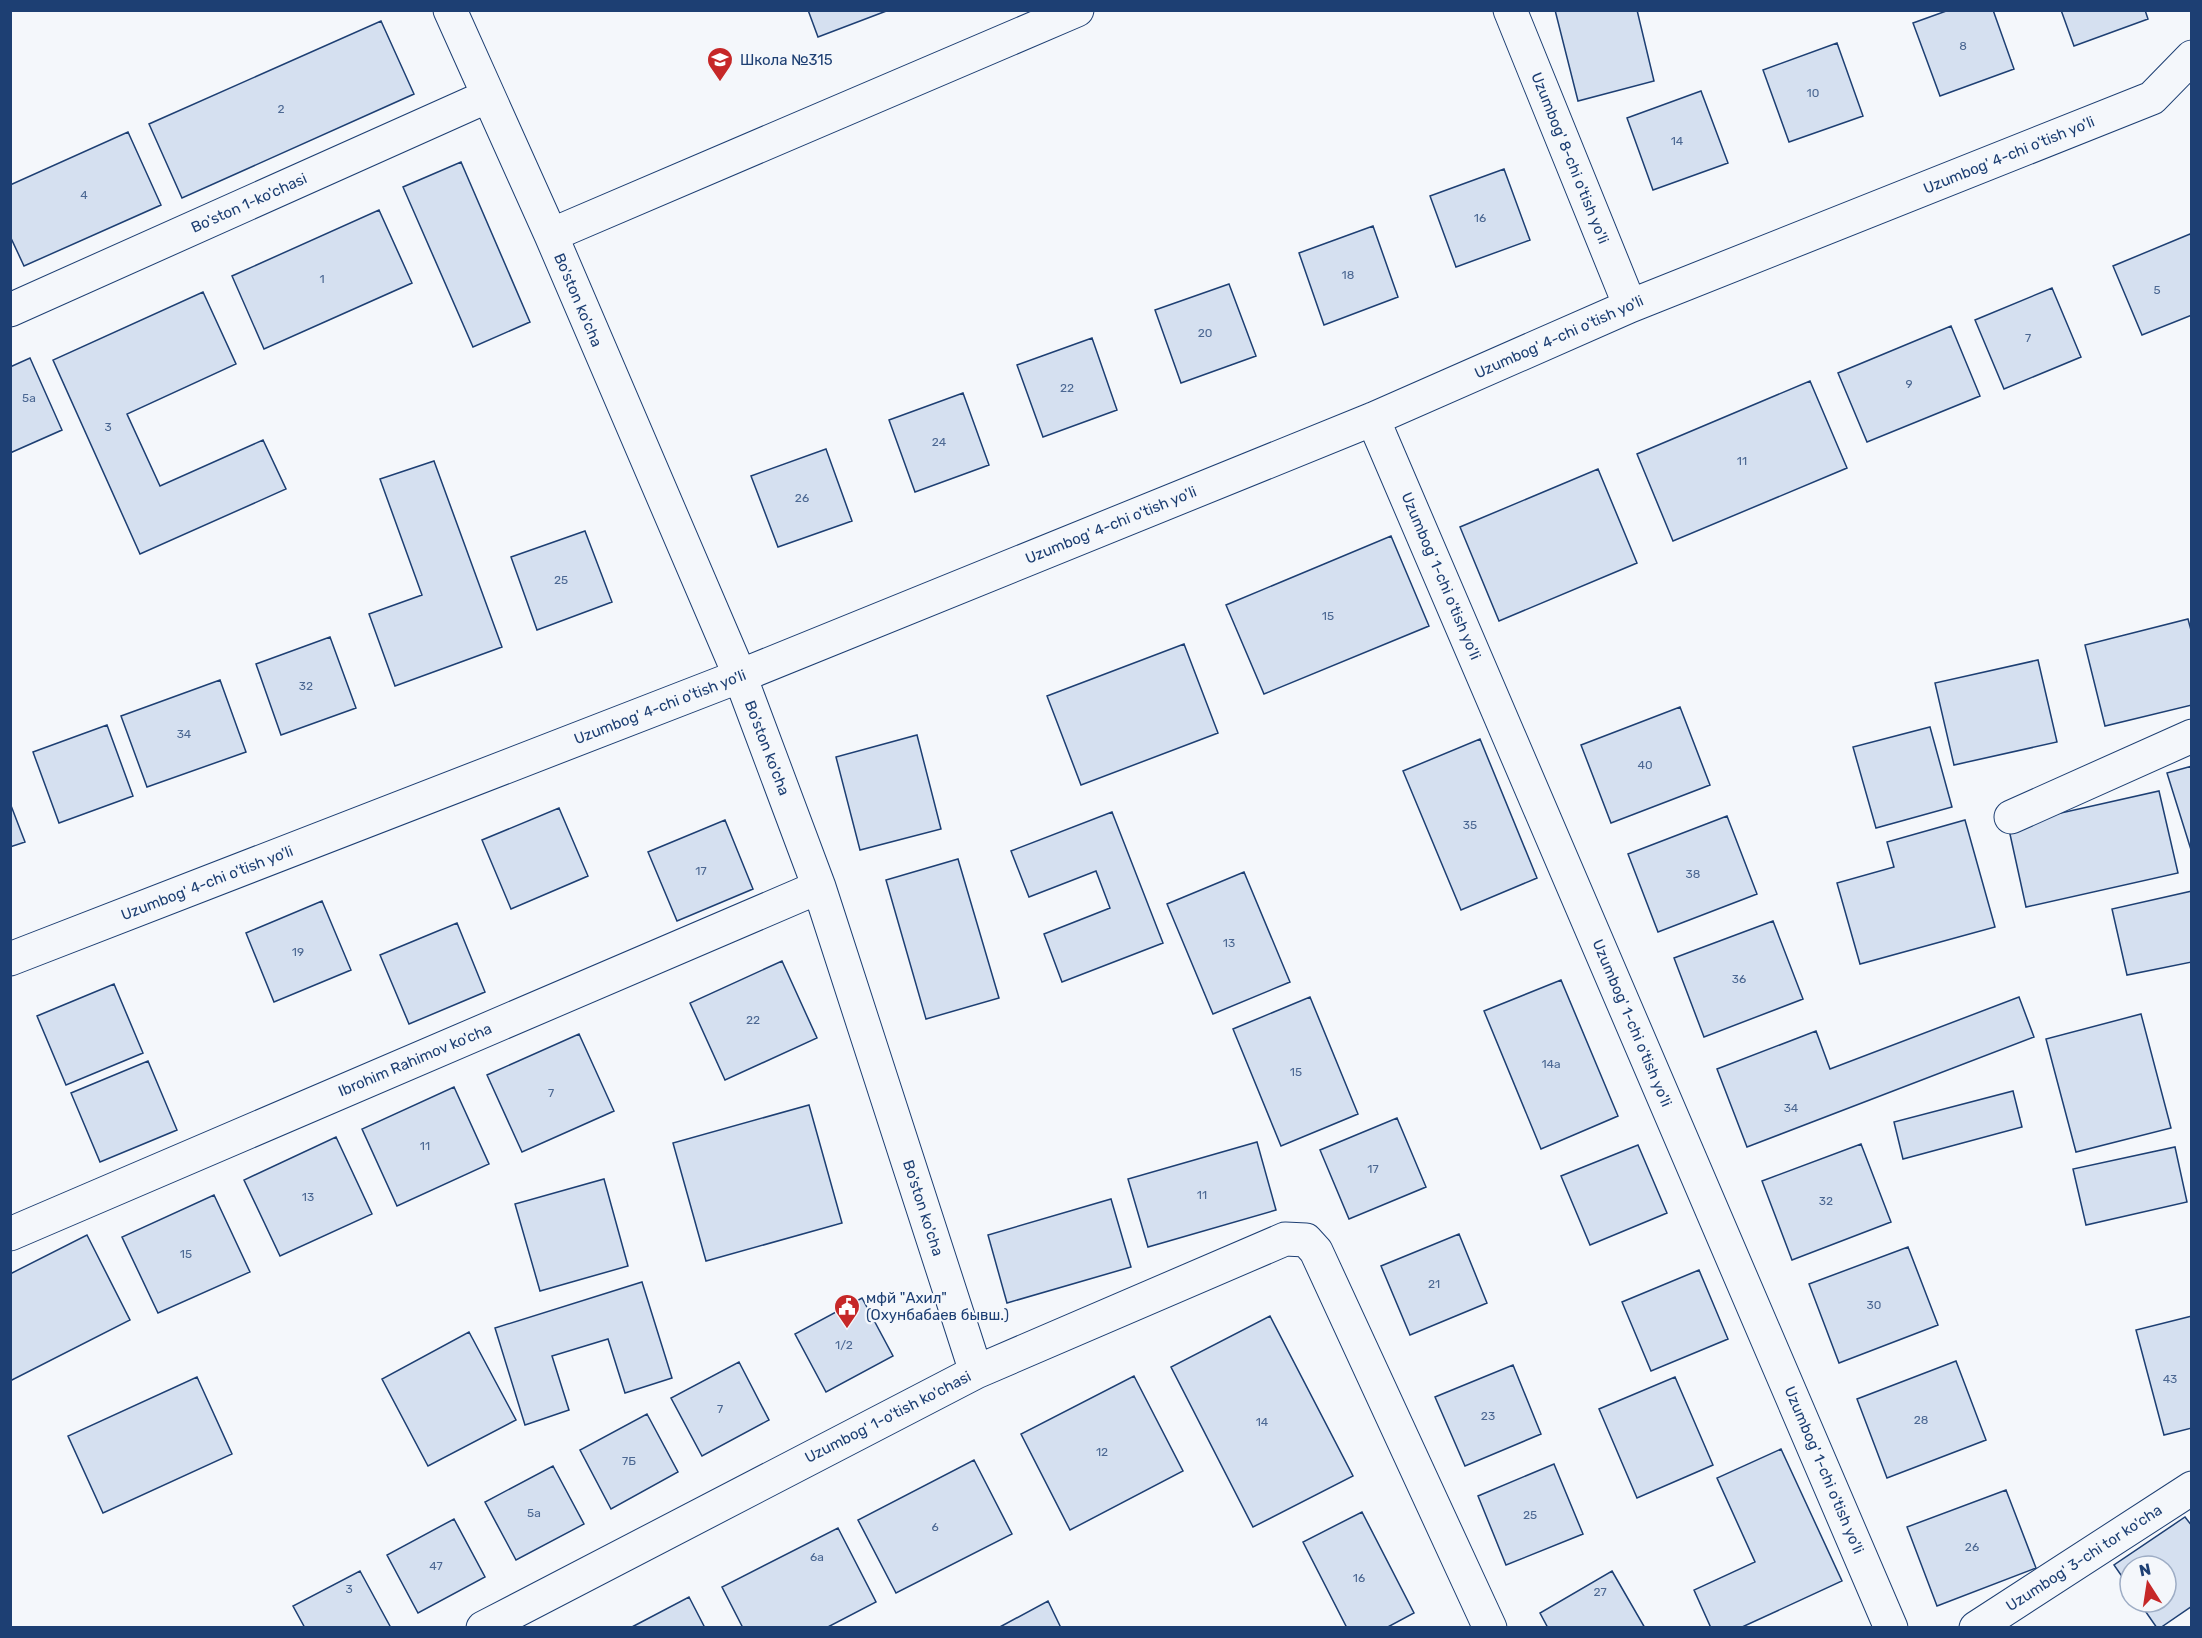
<svg xmlns="http://www.w3.org/2000/svg" width="2202" height="1638" viewBox="0 0 2202 1638" font-family="Rubik,sans-serif">
	<style>
		.building { fill: #d5e0f0; stroke: #1d3f73; stroke-width: 1.5 }
		.lines { fill: none; stroke-linecap: round; stroke-linejoin: round }
		.minor-casing { stroke: #1d3f73; stroke-width: 35 }
		.minor { stroke: #f4f7fb; stroke-width: 33 }
		.labels { text-anchor: middle; dominant-baseline: central; stroke-width: 4.5; stroke-linejoin: round; paint-order: stroke }
		.number-label { font-size: 12px; fill: #4b6792 }
		.poi-label { font-size: 15px; fill: #1d3f73; stroke: #f4f7fb; text-anchor: start }
		.street-label { font-size: 15px; fill: #1d3f73; stroke: #f4f7fb }
	</style>
	<rect width="100%" height="100%" fill="#f4f7fb"/>
	<!-- building -->
	<path class="building" d="M808,10H889L818,37Z
		M1555,10H1637L1654,81L1578,101Z
		M1949,10H1993L2014,69L1940,96L1913,23Z
		M2061,10H2145L2148,19L2074,46Z
		M381,21L414,94L182,198L149,124Z
		M1837,43L1863,116L1789,142L1763,70Z
		M1701,91L1728,163L1653,190L1627,118Z
		M128,132L161,205L24,266L10,236V185Z
		M461,162L530,322L473,347L403,187Z
		M1504,169L1530,240L1456,267L1430,196Z
		M379,210L412,283L264,349L232,276Z
		M1373,226L1398,297L1324,325L1299,253Z
		M2190,234L2192,238V315L2142,335L2113,266Z
		M1229,284L1256,356L1181,383L1155,310Z
		M2052,288L2081,357L2004,389L1975,320Z
		M203,292L236,364L127,414L160,486L263,440L286,489L140,554L53,360Z
		M1951,326L1980,396L1867,442L1838,373Z
		M1092,338L1117,410L1043,437L1017,365Z
		M30,358L62,430L10,453V367Z
		M1810,381L1847,468L1673,541L1637,454Z
		M963,393L989,465L915,492L889,420Z
		M826,449L852,521L778,547L751,476Z
		M434,461L502,647L395,686L369,614L422,595L380,479Z
		M1598,469L1637,563L1499,621L1460,527Z
		M585,531L612,602L537,630L511,557Z
		M1391,536L1429,626L1264,694L1226,605Z
		M2188,619L2192,634V705L2105,726L2085,645Z
		M330,637L356,708L281,735L256,664Z
		M1184,644L1218,733L1081,785L1047,696Z
		M2038,660L2057,742L1954,765L1935,683Z
		M220,680L246,752L147,787L121,716Z
		M1680,707L1710,785L1611,823L1581,745Z
		M107,725L133,796L59,823L33,752Z
		M1930,727L1952,807L1876,828L1853,747Z
		M917,735L941,829L860,850L836,757Z
		M1480,739L1537,878L1461,910L1403,771Z
		M2192,766V853L2167,773Z
		M2159,791L2178,873L2026,907L2008,825Z
		M10,803L25,842L10,847Z
		M559,808L588,876L511,909L482,840Z
		M1112,812L1163,943L1062,982L1044,934L1110,908L1096,871L1029,897L1011,851Z
		M1727,816L1757,894L1658,932L1628,854Z
		M725,820L753,889L677,921L648,852Z
		M1965,820L1995,927L1860,964L1837,883L1894,867L1887,842Z
		M958,859L999,998L926,1019L886,880Z
		M1244,872L1290,982L1213,1014L1167,904Z
		M2192,891V962L2127,975L2112,909Z
		M322,901L351,970L274,1002L246,933Z
		M1773,921L1803,999L1704,1037L1674,958Z
		M457,923L485,992L409,1024L380,955Z
		M782,961L817,1038L725,1080L690,1003Z
		M1561,980L1618,1116L1541,1149L1484,1011Z
		M114,984L143,1053L66,1085L37,1016Z
		M1310,997L1358,1114L1281,1146L1233,1029Z
		M2019,997L2034,1037L1747,1147L1717,1069L1816,1031L1830,1069Z
		M2141,1014L2171,1128L2076,1152L2046,1039Z
		M579,1034L614,1111L522,1152L487,1075Z
		M148,1061L177,1130L100,1162L71,1093Z
		M454,1087L489,1164L397,1206L362,1129Z
		M2013,1091L2022,1127L1903,1159L1894,1122Z
		M809,1105L842,1223L706,1261L673,1143Z
		M1397,1118L1426,1187L1349,1219L1320,1150Z
		M336,1137L372,1214L280,1256L244,1180Z
		M1257,1142L1276,1210L1148,1247L1128,1179Z
		M1861,1144L1891,1222L1792,1260L1762,1181Z
		M1638,1145L1667,1213L1590,1245L1561,1176Z
		M2175,1147L2187,1202L2086,1225L2073,1169Z
		M604,1179L628,1266L540,1291L515,1204Z
		M214,1195L250,1272L158,1313L122,1237Z
		M1111,1199L1131,1267L1007,1303L988,1235Z
		M1459,1234L1487,1303L1410,1335L1381,1266Z
		M87,1235L130,1320L10,1381V1274Z
		M1908,1247L1938,1325L1839,1363L1809,1284Z
		M1699,1270L1728,1339L1651,1371L1622,1302Z
		M642,1282L672,1378L625,1393L608,1339L552,1356L569,1410L525,1425L495,1328Z
		M862,1298L893,1356L826,1392L795,1334Z
		M1270,1316L1353,1476L1253,1527L1171,1367Z
		M2192,1316V1428L2164,1435L2136,1330Z
		M469,1332L516,1420L428,1466L382,1379Z
		M1956,1361L1986,1440L1887,1478L1857,1399Z
		M739,1362L769,1420L702,1456L671,1398Z
		M1513,1365L1541,1434L1465,1466L1435,1397Z
		M1134,1376L1183,1471L1070,1530L1021,1434Z
		M197,1377L232,1454L103,1513L68,1436Z
		M1675,1377L1713,1465L1637,1498L1599,1409Z
		M647,1414L678,1472L611,1509L580,1450Z
		M1781,1449L1842,1581L1740,1628H1711L1694,1590L1755,1562L1717,1478Z
		M974,1460L1012,1534L896,1593L858,1520Z
		M1554,1464L1583,1534L1506,1565L1478,1496Z
		M553,1466L584,1524L516,1560L485,1502Z
		M2006,1490L2036,1568L1937,1606L1907,1527Z
		M1362,1512L1414,1613L1386,1628H1347L1303,1542Z
		M2185,1517L2192,1526V1606L2160,1628H2157L2139,1602H2166V1566H2130V1588L2114,1565Z
		M454,1519L485,1577L418,1613L387,1555Z
		M838,1528L876,1602L826,1628H743L722,1587Z
		M360,1571L391,1628H305L293,1606Z
		M1612,1571L1645,1628H1548L1540,1613Z
		M689,1597L705,1628H630Z
		M1048,1601L1061,1628H998Z"/>
	<g class="lines">
		<defs>
			<path id="minor" d="M450,10L551,235L740,676L819,887L976,1372
				M1510,10L1630,306
				M551,235L1077,10
				M10,310L488,96
				M1373,419L1891,1628
				M2011,817L2192,736
				M10,959L740,676L1373,419L1630,306L2152,98L2192,57
				M10,1234L819,887
				M483,1628L976,1372L1285,1239L1306,1240L1316,1251L1490,1628
				M1976,1628L2192,1488"/>
		</defs>
		<!-- minor casing -->
		<use href="#minor" class="minor-casing"/>
		<!-- minor -->
		<use href="#minor" class="minor"/>
	</g>
	<!-- icons -->
	<defs>
		<symbol id="school-pin" viewBox="-11 -11 22 30"><path d="M0 17L-7.5 6A9.5 9.5 0 1 1 7.5 6Z" fill="#c62828" stroke="#f4f7fb"/><path d="M0-5L7-2L0 1L-7-2ZM-4 1L0 2.5L4 1V4Q0 6-4 4Z" fill="#fff"/></symbol>
		<symbol id="civic-pin" viewBox="-11 -11 22 30"><path d="M0 17L-7.5 6A9.5 9.5 0 1 1 7.5 6Z" fill="#c62828" stroke="#f4f7fb"/><path d="M-.6-6.5H3V-4.5H.6V-3L4-1V1h2V6H-6V1h2V-1L-.6-3ZM-1.2 2.5V6h2.4V2.5Z" fill="#fff"/></symbol>
	</defs>
	<g fill-rule="evenodd">
		<use href="#school-pin" x="705" y="45" width="30" height="40"/>
		<use href="#civic-pin" x="832" y="1292" width="30" height="40"/>
	</g>
	<g class="labels">
		<!-- number labels -->
		<g class="number-label">
			<text x="1963" y="46">8</text>
			<text x="1813" y="93">10</text>
			<text x="281" y="109">2</text>
			<text x="1677" y="141">14</text>
			<text x="84" y="195">4</text>
			<text x="1480" y="218">16</text>
			<text x="1348" y="275">18</text>
			<text x="322" y="279">1</text>
			<text x="2157" y="290">5</text>
			<text x="1205" y="333">20</text>
			<text x="2028" y="338">7</text>
			<text x="1909" y="384">9</text>
			<text x="1067" y="388">22</text>
			<text x="29" y="398">5a</text>
			<text x="108" y="427">3</text>
			<text x="939" y="442">24</text>
			<text x="1742" y="461">11</text>
			<text x="802" y="498">26</text>
			<text x="561" y="580">25</text>
			<text x="1328" y="616">15</text>
			<text x="306" y="686">32</text>
			<text x="184" y="734">34</text>
			<text x="1645" y="765">40</text>
			<text x="1470" y="825">35</text>
			<text x="701" y="871">17</text>
			<text x="1693" y="874">38</text>
			<text x="1229" y="943">13</text>
			<text x="298" y="952">19</text>
			<text x="1739" y="979">36</text>
			<text x="753" y="1020">22</text>
			<text x="1551" y="1064">14а</text>
			<text x="1296" y="1072">15</text>
			<text x="551" y="1093">7</text>
			<text x="1791" y="1108">34</text>
			<text x="425" y="1146">11</text>
			<text x="1373" y="1169">17</text>
			<text x="1202" y="1195">11</text>
			<text x="308" y="1197">13</text>
			<text x="1826" y="1201">32</text>
			<text x="186" y="1254">15</text>
			<text x="1434" y="1284">21</text>
			<text x="1874" y="1305">30</text>
			<text x="844" y="1345">1/2</text>
			<text x="2170" y="1379">43</text>
			<text x="720" y="1409">7</text>
			<text x="1488" y="1416">23</text>
			<text x="1921" y="1420">28</text>
			<text x="1262" y="1422">14</text>
			<text x="1102" y="1452">12</text>
			<text x="629" y="1461">7Б</text>
			<text x="534" y="1513">5a</text>
			<text x="1530" y="1515">25</text>
			<text x="935" y="1527">6</text>
			<text x="1972" y="1547">26</text>
			<text x="817" y="1557">6a</text>
			<text x="436" y="1566">47</text>
			<text x="1359" y="1578">16</text>
			<text x="349" y="1589">3</text>
			<text x="1600" y="1592">27</text>
		</g>
		<!-- poi labels -->
		<g class="poi-label">
			<text x="740" y="60">Школа №315</text>
			<text x="866" y="1298">мфй "Ахил"<tspan x="866" dy="17">(Охунбабаев бывш.)</tspan></text>
		</g>
		<!-- street labels -->
		<g class="street-label">
			<text transform="translate(2009 155) rotate(-22)">Uzumbog' 4-chi o'tish yo'li</text>
			<text transform="translate(1570 158) rotate(68)">Uzumbog' 8-chi o'tish yo'li</text>
			<text transform="translate(249 203) rotate(-24)">Bo'ston 1-ko'chasi</text>
			<text transform="translate(578 300) rotate(67)">Bo'ston ko'cha</text>
			<text transform="translate(1559 337) rotate(-24)">Uzumbog' 4-chi o'tish yo'li</text>
			<text transform="translate(1111 525) rotate(-22)">Uzumbog' 4-chi o'tish yo'li</text>
			<text transform="translate(1441 576) rotate(67)">Uzumbog' 1-chi o'tish yo'li</text>
			<text transform="translate(660 707) rotate(-21)">Uzumbog' 4-chi o'tish yo'li</text>
			<text transform="translate(767 748) rotate(69)">Bo'ston ko'cha</text>
			<text transform="translate(207 883) rotate(-21)">Uzumbog' 4-chi o'tish yo'li</text>
			<text transform="translate(1632 1023) rotate(67)">Uzumbog' 1-chi o'tish yo'li</text>
			<text transform="translate(415 1060) rotate(-23)">Ibrohim Rahimov ko'cha</text>
			<text transform="translate(923 1208) rotate(72)">Bo'ston ko'cha</text>
			<text transform="translate(888 1417) rotate(-27)">Uzumbog' 1-o'tish ko'chasi</text>
			<text transform="translate(1824 1470) rotate(67)">Uzumbog' 1-chi o'tish yo'li</text>
			<text transform="translate(2084 1558) rotate(-33)">Uzumbog' 3-chi tor ko'cha</text>
		</g>
	</g>
	<!-- border -->
	<rect width="2202" height="1638" fill="none" stroke="#1d3f73" stroke-width="24"/>
	<!-- north arrow -->
	<g transform="translate(2148 1584) rotate(348)"><circle r="28" fill="#f4f7fb" stroke="#9eadc5" stroke-width="1.5"/>
	<path d="M0-4.5L10 22L0 15L-10 22Z" fill="#c62828"/>
	<text y="-9" font-size="16" font-weight="bold" text-anchor="middle" fill="#1d3f73">N</text>
	</g>
</svg>
